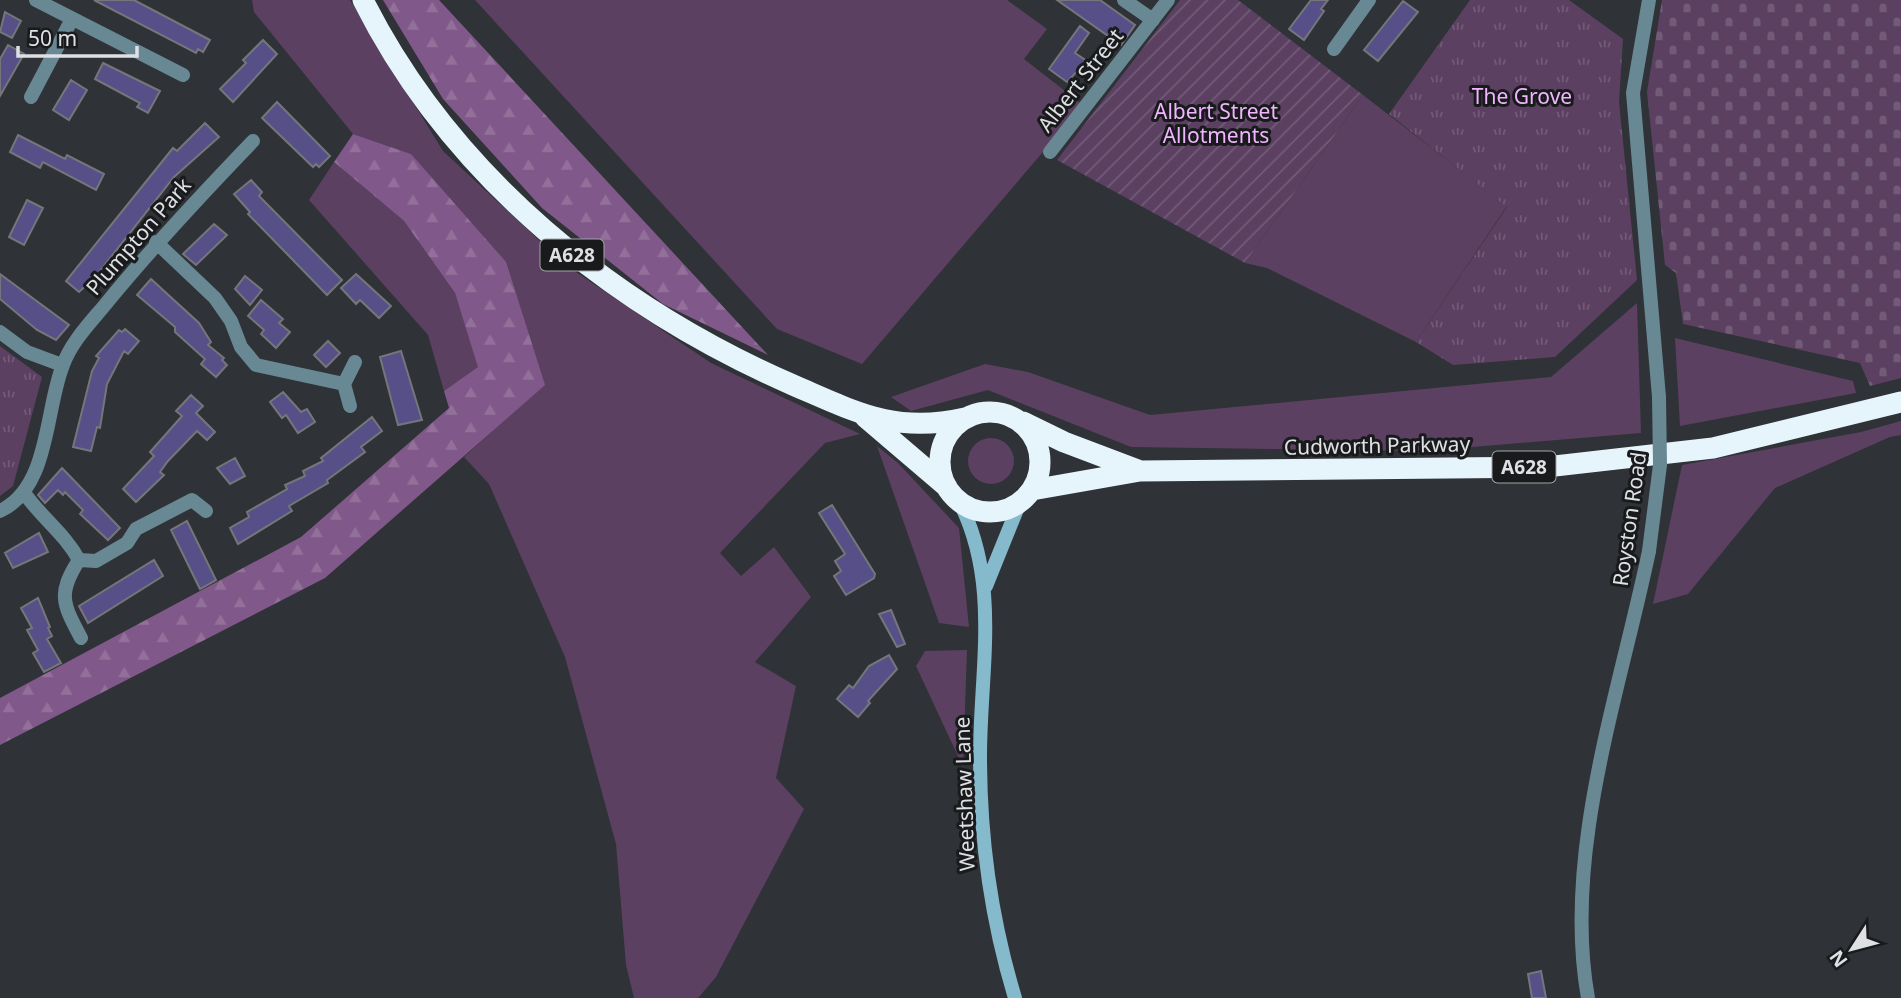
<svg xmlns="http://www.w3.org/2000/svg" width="1901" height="998" viewBox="0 0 1901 998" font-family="'Noto Sans',sans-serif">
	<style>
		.grass { fill: #5b4061 }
		.forest { fill: url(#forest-firs) }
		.cemetery { fill: url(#cemetery-stones) }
		.park { fill: url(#park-tufts) }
		.garden { fill: url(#garden-furrows) }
		.building { fill: #575088; stroke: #75757a; stroke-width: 2 }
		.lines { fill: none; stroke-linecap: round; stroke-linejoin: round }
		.street { stroke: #688894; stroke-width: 14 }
		.secondary { stroke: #85b9cc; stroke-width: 14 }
		.highway { stroke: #e6f5fb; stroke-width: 21 }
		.street-bridge { stroke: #688894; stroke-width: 14 }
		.labels { text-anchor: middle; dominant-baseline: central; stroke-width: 6; stroke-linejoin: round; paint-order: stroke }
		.shield { fill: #181a1c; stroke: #a3a5a7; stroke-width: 2 }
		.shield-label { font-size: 19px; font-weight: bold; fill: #dee0e3 }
		.street-label { font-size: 21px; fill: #dee0e3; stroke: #181a1c }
		.park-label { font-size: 21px; fill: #f1b5ff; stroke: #181a1c }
	</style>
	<defs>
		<pattern id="forest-firs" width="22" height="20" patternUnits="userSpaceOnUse" patternTransform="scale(1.75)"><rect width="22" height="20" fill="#81588a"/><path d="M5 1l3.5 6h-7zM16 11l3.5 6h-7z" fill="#92709a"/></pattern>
		<pattern id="cemetery-stones" width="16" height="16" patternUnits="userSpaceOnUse" patternTransform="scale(1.75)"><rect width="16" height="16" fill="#5b4061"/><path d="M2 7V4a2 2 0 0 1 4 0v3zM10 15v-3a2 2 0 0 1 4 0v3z" fill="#725b78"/></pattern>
		<pattern id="park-tufts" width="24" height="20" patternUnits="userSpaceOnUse" patternTransform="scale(1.75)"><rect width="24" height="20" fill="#5b4061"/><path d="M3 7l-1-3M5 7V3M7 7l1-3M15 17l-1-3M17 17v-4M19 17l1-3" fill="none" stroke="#725b78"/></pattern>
		<pattern id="garden-furrows" width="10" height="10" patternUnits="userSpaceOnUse" patternTransform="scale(1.75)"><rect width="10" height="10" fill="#5b4061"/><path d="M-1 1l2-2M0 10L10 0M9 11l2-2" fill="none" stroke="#725b78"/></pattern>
	</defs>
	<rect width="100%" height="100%" fill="#2f3236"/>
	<!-- grass -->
	<path class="grass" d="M252,0H350L443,151L567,266L711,363L860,434L825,443L720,553L741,576L774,547L811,597L755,662L796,686L776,778L804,809L716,977L698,998H634L626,965L616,844L565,657L489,484L464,457L544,384L411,154L353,134L254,12Z
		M475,0H1007L1047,29L1024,59L1083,105L862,364L777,329Z
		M1363,95L1507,206L1416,342L1267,268L1245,263Z
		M334,162L404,221L455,293L479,367L444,391L428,335L309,200Z
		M1637,303L1641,433L1424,451L1131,447L988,390L911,411L891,397L985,364L1028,372L1150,415L1551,377Z
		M1675,338L1853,381L1856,393L1680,426Z
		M1901,421V435L1890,437L1775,488L1688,594L1653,604L1682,465L1861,432Z
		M968 461a23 23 0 1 1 46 0a23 23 0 1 1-46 0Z
		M877,446L898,463L959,528L969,627L939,623Z
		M967,650L963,767L916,666L925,651Z"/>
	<!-- forest -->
	<path class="forest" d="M383,0H439L768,355L663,304L542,208L443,99Z
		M353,134L411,154L506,262L545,385L325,578L0,745V698L301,537L449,408L444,391L478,367L455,293L404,221L334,162Z"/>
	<!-- cemetery -->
	<path class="cemetery" d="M1662,0H1901V378L1870,386L1860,363L1683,324L1676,273L1665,265L1647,92Z"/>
	<!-- park -->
	<path class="park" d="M1470,0H1569L1623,39L1619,102L1637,280L1555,357L1453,365L1416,342L1507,207L1389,114Z
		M0,346L42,377L13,486L0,496Z"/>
	<!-- garden -->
	<path class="garden" d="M1180,0H1238L1363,95L1245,263L1057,160Z"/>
	<!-- building -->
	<path class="building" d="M94,0H134L210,40L203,52L198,49L196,53Z
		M1057,0H1100L1135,25L1121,45Z
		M1311,0H1328L1321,9L1324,11L1304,40L1289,29Z
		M1403,1L1418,12L1378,61L1364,50Z
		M5,12L21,21L12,38L0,32Z
		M1080,26L1089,33L1075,53L1087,61L1067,82L1049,69Z
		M263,40L277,54L233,102L220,89L246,63L243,60Z
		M8,45L24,54L0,96V59Z
		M103,63L160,91L148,113L137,107L140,103L95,79Z
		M71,80L87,90L69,120L53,110Z
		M277,102L330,156L319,167L316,164L313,167L262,118Z
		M205,123L219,137L174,177L96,276L79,292L66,281L173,148L177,151Z
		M18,135L65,159L67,155L104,174L96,190L43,162L40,168L10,152Z
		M251,180L262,192L259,196L342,280L327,295L248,214L250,212L234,194Z
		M27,200L43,208L24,245L9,237Z
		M214,224L227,235L196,265L183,254Z
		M0,274L69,325L56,340L37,330L0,299Z
		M356,274L391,306L379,318L360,300L356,304L341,288Z
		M245,276L262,290L250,305L235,289Z
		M151,279L199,323L211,342L208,345L224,358L222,360L227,365L216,377L201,364L205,359L175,332V327L137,295Z
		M261,300L283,319L279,323L290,332L276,348L261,334L264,330L248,316Z
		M125,329L139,341L128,354L124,351L107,384L100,428L97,427L91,451L73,447L92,371L99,358L96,356L119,330L122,332Z
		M328,341L340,353L326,367L314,355Z
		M401,351L422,420L398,425L380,357Z
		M283,392L301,412L307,409L315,422L298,433L286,415L282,418L270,402Z
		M191,395L203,406L196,413L215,432L207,440L197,431L168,461L160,472L164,475L136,502L123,489L154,456L150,452L182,416L176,411Z
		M372,417L382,431L361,447L365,452L327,480L328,483L289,506L292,511L238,544L230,528L249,517L247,512L287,489L285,485L305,476L303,471L323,461L321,458Z
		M235,458L245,476L230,484L217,468Z
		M62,468L120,528L108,540L80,514L83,510L65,492L63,495L58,490L45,503L38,495Z
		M832,505L875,574L874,578L846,595L834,576L841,571L835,561L845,554L819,513Z
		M187,521L216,580L200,589L171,530Z
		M39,533L48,552L13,568L5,553Z
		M154,560L163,576L88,623L79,606Z
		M38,598L50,627L48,628L52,636L47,639L61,663L44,672L33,653L38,650L27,630L32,628L21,608Z
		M891,610L905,644L897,647L879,614Z
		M889,655L897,669L868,701L870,703L858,717L837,699L849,685L853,688L869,666Z
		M1541,971L1546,998H1532L1528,974Z"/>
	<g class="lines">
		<!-- street -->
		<path class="street" d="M36,0L183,75
			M1124,0L1153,20
			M1649,0L1633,93L1659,397
			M1334,49L1369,0
			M31,97L72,19
			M1050,152L1168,0
			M156,242L215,298L231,321L241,347L256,365L344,384
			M0,332L27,352L62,365
			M350,406L344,384L355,362
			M25,494C42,518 65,534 79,560L96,561L127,543L136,529L192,500L206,511
			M0,511C50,488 45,409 63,365C72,340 93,320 109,300C155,244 203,193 253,141
			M79,560C57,594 63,604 81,638
			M1588,998C1562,854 1620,691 1649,551"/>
		<!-- secondary -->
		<path class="secondary" d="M959,501C1001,583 980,669 980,757C980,840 991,919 1015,998
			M986,586L1020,502"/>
		<!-- highway -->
		<path class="highway" d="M363,0C452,177 614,307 793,385C856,412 895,434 965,418
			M940 462a50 50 0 1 1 100 0a50 50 0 1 1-100 0Z
			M865,417L947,487
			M1023,422L1064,442L1138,470
			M1032,490L1140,471L1546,467L1713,448L1901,402"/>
		<!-- street-bridge -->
		<path class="street-bridge" d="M1649,551L1660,465L1659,397"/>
	</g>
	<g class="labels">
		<!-- shield labels -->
		<g class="shield">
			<rect x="540.5" y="239.5" width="63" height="31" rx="5"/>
			<rect x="1492.5" y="451.5" width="63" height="31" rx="5"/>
		</g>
		<g class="shield-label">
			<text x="572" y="255">A628</text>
			<text x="1524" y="467">A628</text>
		</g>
		<!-- street labels -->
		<g class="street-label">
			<text transform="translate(1080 80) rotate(-52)">Albert Street</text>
			<text transform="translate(138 236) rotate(-49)">Plumpton Park</text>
			<text transform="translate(1377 445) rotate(-1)">Cudworth Parkway</text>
			<text transform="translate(1629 519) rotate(-82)">Royston Road</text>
			<text transform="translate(964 794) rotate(-92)">Weetshaw Lane</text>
		</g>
		<!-- park labels -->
		<g class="park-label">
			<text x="1522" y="96">The Grove</text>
			<text x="1216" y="111">Albert Street<tspan x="1216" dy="24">Allotments</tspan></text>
		</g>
	</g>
	<!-- north arrow -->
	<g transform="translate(1852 949) rotate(234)" stroke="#181a1c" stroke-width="5" paint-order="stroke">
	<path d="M0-5L12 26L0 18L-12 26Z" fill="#dee0e3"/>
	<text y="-10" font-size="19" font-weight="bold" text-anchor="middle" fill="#dee0e3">N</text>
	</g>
	<!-- scale -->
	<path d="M18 46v10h119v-10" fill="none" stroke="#dee0e3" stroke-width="3.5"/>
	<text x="28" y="46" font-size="21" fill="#dee0e3" stroke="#181a1c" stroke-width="5" paint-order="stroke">50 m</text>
</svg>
